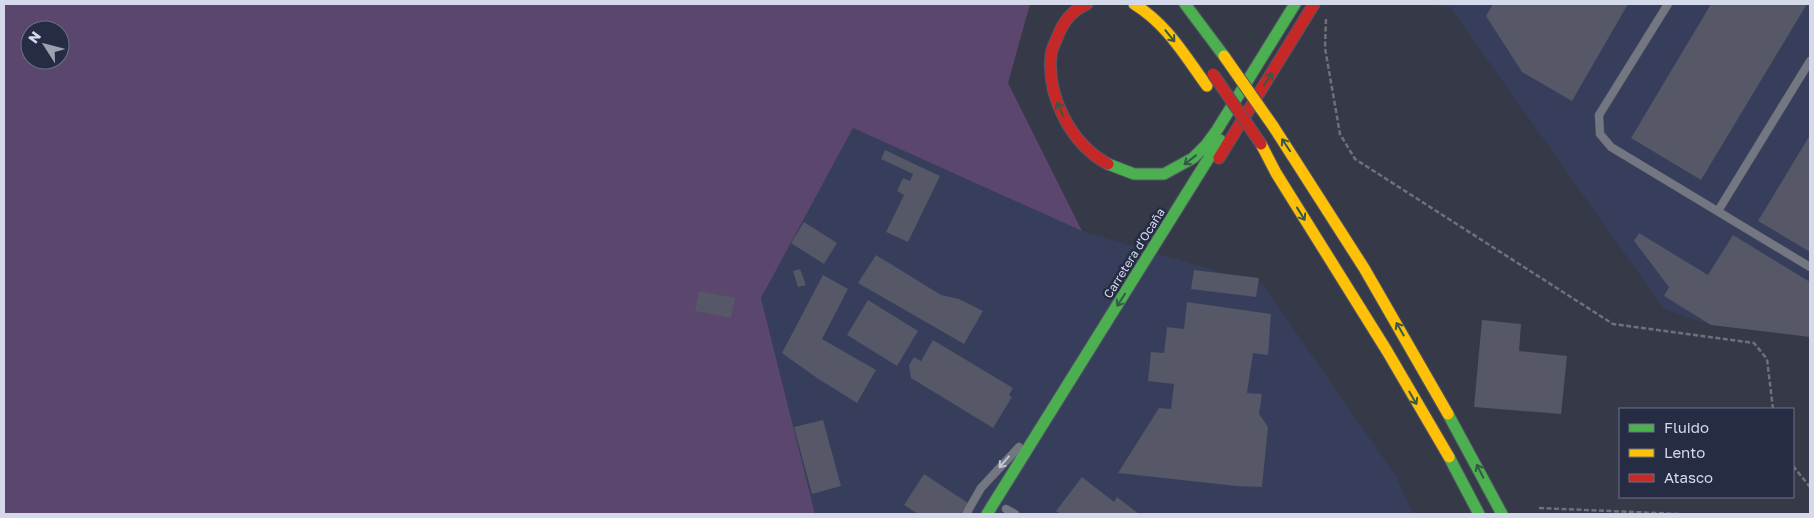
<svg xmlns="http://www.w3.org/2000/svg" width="1814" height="518" viewBox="0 0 1814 518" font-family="'Golos Text',sans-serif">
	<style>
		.built { fill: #363e5b }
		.green { fill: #5b466d; fill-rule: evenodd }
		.building { fill: #565767 }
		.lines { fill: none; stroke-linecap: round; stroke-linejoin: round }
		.lane-casing { stroke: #535763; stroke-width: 9 }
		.fast-casing { stroke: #535763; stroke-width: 13 }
		.slow-casing { stroke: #535763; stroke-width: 13 }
		.jam-casing { stroke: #535763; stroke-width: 13 }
		.path { stroke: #6e717b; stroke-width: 2.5; stroke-dasharray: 5 2.5; stroke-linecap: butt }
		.lane { stroke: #747782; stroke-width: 8 }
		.fast { stroke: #4caf50; stroke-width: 11 }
		.slow { stroke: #ffc107; stroke-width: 11 }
		.jam { stroke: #c62828; stroke-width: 11 }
		.slow-bridge-casing { stroke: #535763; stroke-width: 13; stroke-linecap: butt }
		.jam-bridge-casing { stroke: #535763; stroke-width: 13; stroke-linecap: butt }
		.slow-bridge { stroke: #ffc107; stroke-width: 11 }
		.jam-bridge { stroke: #c62828; stroke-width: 11 }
		.oneway { stroke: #335a48 }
		.oneway2 { stroke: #c2c6d5 }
		.labels { text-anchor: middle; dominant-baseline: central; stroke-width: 5; stroke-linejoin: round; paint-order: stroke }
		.street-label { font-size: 12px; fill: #d5daea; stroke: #252c44 }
	</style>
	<rect width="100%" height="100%" fill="#363a48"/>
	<!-- built -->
	<path class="built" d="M1427,4H1810V337L1711,325L1664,309L1450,7Z
		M853,128L1082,231L1263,285L1397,478L1413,514H815L761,298Z"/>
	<!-- green -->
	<path class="green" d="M4,4H1030L1008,83L1082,231L853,128L761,298L815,514H4ZM30,30H60V60H30Z"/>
	<!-- building -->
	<path class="building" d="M1493,4H1628L1572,101L1522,72L1486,16Z
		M1711,4H1807L1701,180L1631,138Z
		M1810,135V252L1758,221Z
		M885,150L940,176L908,242L886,232L904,195L897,191L903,178L910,181L913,174L881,159Z
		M804,222L837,243L824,264L791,243Z
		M1639,233L1708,275L1733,235L1810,282V337L1711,325L1664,296L1669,287L1634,241Z
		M876,255L941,295L959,299L983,311L964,344L858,283Z
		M800,269L806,285L798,287L793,271Z
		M1194,270L1259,278L1256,297L1191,289Z
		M823,275L848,289L822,339L876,370L857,403L817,378L782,353Z
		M699,291L735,298L731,318L695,311Z
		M868,300L918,331L897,366L847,335Z
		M1187,302L1271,314L1268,355L1253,353L1247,393L1262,394L1259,414L1268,427L1262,487L1236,486L1118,473L1159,408L1171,409L1174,384L1148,381L1151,352L1164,353L1167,327L1184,329Z
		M1482,320L1521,324L1519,351L1567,356L1561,414L1474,407Z
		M933,340L1013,388L1009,395L1012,397L993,428L911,378L909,365L914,357L921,361Z
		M823,420L841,486L812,494L794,427Z
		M924,474L968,503L960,514H918L904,505Z
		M1082,477L1114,502L1117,497L1139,514H1061L1056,511Z"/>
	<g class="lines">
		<defs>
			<path id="lane" d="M1668,4L1599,115L1600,134L1611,147L1810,267
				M1718,211L1810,61
				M1006,509L1015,514
				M966,514L981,488L1019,447"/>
			<path id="fast" d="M1185,4L1224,56
				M1108,164L1134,174H1164L1193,158L1206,145L1217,130L1295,4
				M1448,414L1502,514
				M1449,457L1479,514
				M987,514L1220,140"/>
			<path id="slow" d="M1134,4C1167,24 1185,56 1207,86
				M1273,126L1364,268L1448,414
				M1261,144L1276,173L1387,351L1449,457"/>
			<path id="jam" d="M1087,4C1071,11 1063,22 1057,38C1055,43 1051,50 1051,56C1047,97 1071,144 1108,164
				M1219,158L1314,4"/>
		</defs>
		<!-- lane casing -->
		<use href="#lane" class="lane-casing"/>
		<!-- fast casing -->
		<use href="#fast" class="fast-casing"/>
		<!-- slow casing -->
		<use href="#slow" class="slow-casing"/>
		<!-- jam casing -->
		<use href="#jam" class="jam-casing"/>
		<!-- path -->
		<path class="path" d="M1326,19L1325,48L1340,134L1355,159L1613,324L1754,343L1767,359L1773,409
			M1793,466L1810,487
			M1539,508L1680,514"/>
		<!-- lane -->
		<use href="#lane" class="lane"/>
		<!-- fast -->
		<use href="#fast" class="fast"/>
		<!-- slow -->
		<use href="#slow" class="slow"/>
		<!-- jam -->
		<use href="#jam" class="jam"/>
		<defs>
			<path id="slow-bridge" d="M1224,56L1273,126"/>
			<path id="jam-bridge" d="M1213,74L1261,144"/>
		</defs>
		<!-- slow-bridge casing -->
		<use href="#slow-bridge" class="slow-bridge-casing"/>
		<!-- jam-bridge casing -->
		<use href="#jam-bridge" class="jam-bridge-casing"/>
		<!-- slow-bridge -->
		<use href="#slow-bridge" class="slow-bridge"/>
		<!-- jam-bridge -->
		<use href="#jam-bridge" class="jam-bridge"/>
	</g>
	<!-- one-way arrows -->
	<defs><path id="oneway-shaft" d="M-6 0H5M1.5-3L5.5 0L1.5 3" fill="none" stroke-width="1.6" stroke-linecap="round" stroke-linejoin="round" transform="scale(1.25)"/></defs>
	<g class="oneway">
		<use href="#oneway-shaft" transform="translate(1170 36) rotate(51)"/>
		<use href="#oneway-shaft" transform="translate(1268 79) rotate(-58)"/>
		<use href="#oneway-shaft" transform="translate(1060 109) rotate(-115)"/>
		<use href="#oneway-shaft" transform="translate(1286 145) rotate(-124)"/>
		<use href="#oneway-shaft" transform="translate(1190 160) rotate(142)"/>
		<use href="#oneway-shaft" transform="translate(1301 214) rotate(58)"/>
		<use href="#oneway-shaft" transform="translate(1121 300) rotate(123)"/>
		<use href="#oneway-shaft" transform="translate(1400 329) rotate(-120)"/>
		<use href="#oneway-shaft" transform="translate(1413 398) rotate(60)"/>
		<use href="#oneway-shaft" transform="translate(1480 471) rotate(-117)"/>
	</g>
	<use class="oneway2" href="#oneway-shaft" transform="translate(1004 462) rotate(131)"/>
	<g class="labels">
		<!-- street labels -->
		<g class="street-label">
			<text transform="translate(1134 253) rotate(-58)">Carretera d'Ocaña</text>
		</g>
	</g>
	<!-- border -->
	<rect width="1814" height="518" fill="none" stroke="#d5daea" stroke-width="10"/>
	<!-- legend -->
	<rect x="1619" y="408" width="175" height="90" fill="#252c44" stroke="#6b7286"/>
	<rect x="1629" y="424" width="25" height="8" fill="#4caf50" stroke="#6b7286"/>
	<text x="1664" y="433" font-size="15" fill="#d5daea">Fluido</text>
	<rect x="1629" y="449" width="25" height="8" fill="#ffc107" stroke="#6b7286"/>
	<text x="1664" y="458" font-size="15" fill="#d5daea">Lento</text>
	<rect x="1629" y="474" width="25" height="8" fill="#c62828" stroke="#6b7286"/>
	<text x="1664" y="483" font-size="15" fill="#d5daea">Atasco</text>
	<!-- north arrow -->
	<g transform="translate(45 45) rotate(306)"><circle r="24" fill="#252c44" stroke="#6b7286"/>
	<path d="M0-4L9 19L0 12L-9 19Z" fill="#9da2b1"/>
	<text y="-8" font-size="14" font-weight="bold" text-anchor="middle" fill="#d5daea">N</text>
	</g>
</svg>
